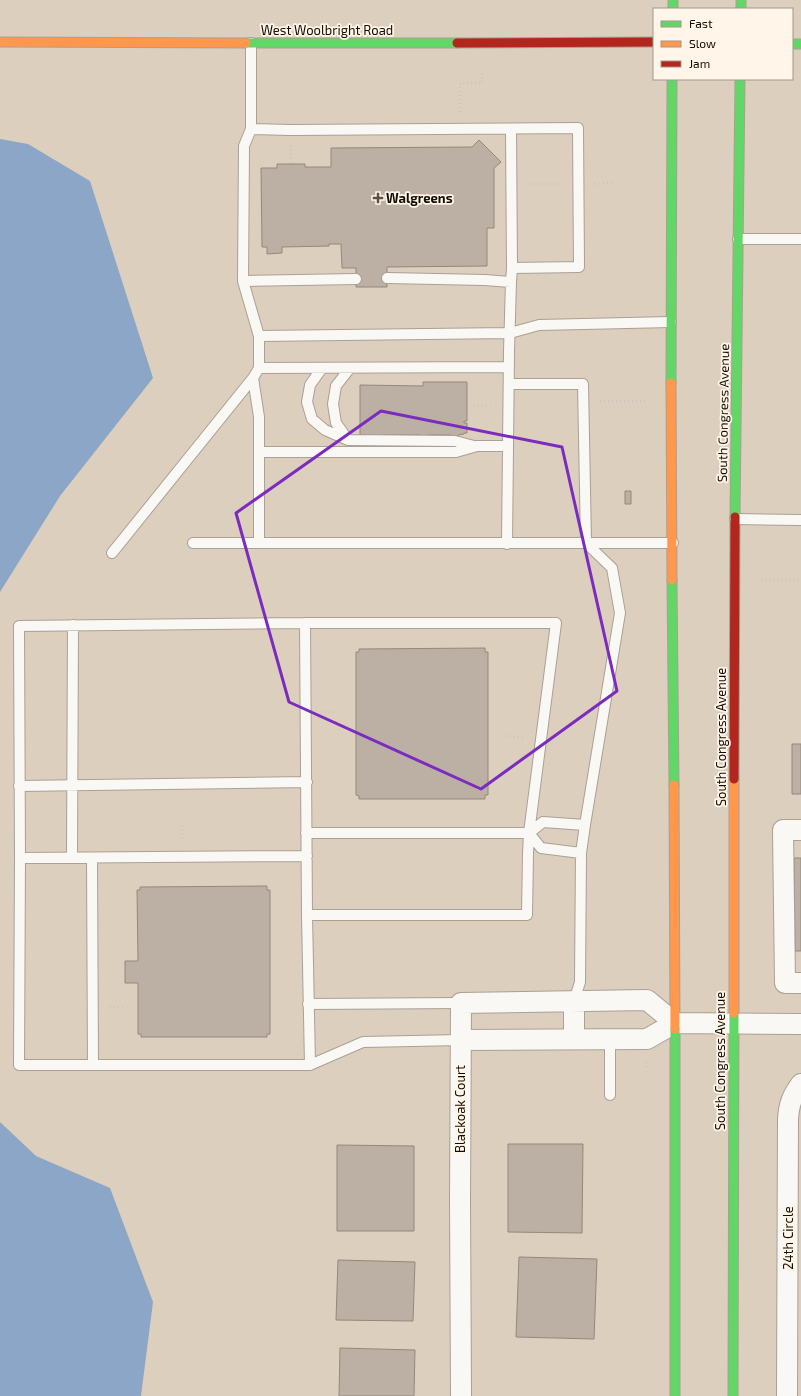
<svg xmlns="http://www.w3.org/2000/svg" width="801" height="1396" viewBox="0 0 801 1396" font-family="'Exo 2',sans-serif">
	<style>
		.water { fill: #8ba6c7 }
		.building { fill: #bcb0a4; stroke: #94887d }
		.lines { fill: none; stroke-linecap: round; stroke-linejoin: round }
		.lane-casing { stroke: #aaa093; stroke-width: 12 }
		.street-casing { stroke: #aaa093; stroke-width: 22 }
		.fast-casing { stroke: #aaa093; stroke-width: 11 }
		.slow-casing { stroke: #aaa093; stroke-width: 11 }
		.jam-casing { stroke: #aaa093; stroke-width: 11 }
		.path { stroke: #cac6c1; stroke-width: 2.5; stroke-dasharray: 1 3; stroke-linecap: butt }
		.lane { stroke: #faf8f5; stroke-width: 10 }
		.street { stroke: #faf8f5; stroke-width: 20 }
		.fast { stroke: #63d668; stroke-width: 9 }
		.slow { stroke: #ff974d; stroke-width: 9 }
		.jam { stroke: #b3261e; stroke-width: 9 }
		.marked { fill: none; stroke: #7b2cbf; stroke-width: 3; stroke-linejoin: round }
		.poi-dot { fill: #5b5144; stroke: #fff5e8; stroke-width: 1.5 }
		.labels { text-anchor: middle; dominant-baseline: central; stroke-width: 3.5; stroke-linejoin: round; paint-order: stroke }
		.street-label { font-size: 13px; fill: #150d03; stroke: #fff5e8 }
		.poi-label { font-size: 13px; font-weight: bold; fill: #150d03; stroke: #fff5e8; text-anchor: start }
	</style>
	<rect width="100%" height="100%" fill="#dccfbe"/>
	<!-- water -->
	<path class="water" d="M0,139L28,144L90,181L153,378L60,496L0,592Z
		M0,1122L36,1156L110,1188L153,1302L141,1396H0Z"/>
	<!-- building -->
	<path class="building" d="M479,140L501,162L494,168V228H487V266L387,267V287H356V268H342L341,244H329V246L282,247V253L267,254V247H262L261,168H277V164H305V167H331V148L472,147Z
		M423,382H467V421H464V423H467V433H464V434L458,435V439H450V435H428V440L420,439V435H383V439H375V435H360V385L423,386Z
		M625,491H631V504H625Z
		M485,648V652H488V795H485V799H359V796L356,795V652H359V649Z
		M792,744H801V794H792Z
		M794,858H801V951H795Z
		M267,886V890H270V1034H267V1037H141V1034H138V983H125V961H138L137,890H140V887Z
		M508,1144H583L582,1233L508,1232Z
		M337,1145L414,1146V1231H337Z
		M519,1257L597,1259L594,1339L516,1337Z
		M338,1260L415,1262L413,1321L336,1320Z
		M340,1348L415,1350L414,1396H339Z"/>
	<g class="lines">
		<defs>
			<path id="lane" d="M251,43V129L244,146L243,281L259,336L510,333L539,325L671,322
				M251,129L290,130L578,128L579,267L512,268L511,129
				M738,239H801
				M387,278L485,280L511,282
				M243,281L356,279
				M259,368L509,367
				M322,368L310,385L307,402L312,419L325,430L348,440
				M350,368L336,386L333,404L336,423L348,440L455,441L474,446
				M253,378L259,417V543H673
				M509,384H583L586,543L612,568L620,613L585,825L581,853L580,982L574,1001
				M259,452H456L477,446H508
				M735,519L801,520
				M193,543H259
				M507,544L509,351L511,282L512,268
				M112,553L253,378L259,368V336
				M305,623L307,915L310,1065
				M19,786L307,782
				M306,833H529L543,822L585,825
				M529,833L541,848L581,853
				M20,858L307,856
				M72,858L73,625
				M92,858L93,1065
				M307,915H527L528,853L529,833L556,623H305L19,626L20,858L19,1065H310L363,1042L461,1040
				M308,1004L461,1003
				M610,1095V1039"/>
			<path id="street" d="M801,830H783L785,983H801
				M675,1023L801,1024
				M574,1039V1001
				M461,1040L647,1039L675,1023
				M461,1396L460,1201L461,1003L647,1000L675,1023
				M787,1396L788,1119C789,1104 792,1096 801,1084"/>
			<path id="fast" d="M673,0V9
				M741,0V9
				M246,43H457
				M792,44H801
				M671,383L672,79
				M735,517L740,79
				M672,580L674,785
				M675,1029V1396
				M733,1396L734,1013"/>
			<path id="slow" d="M0,42L246,43
				M671,383L672,580
				M674,785L675,1029
				M734,1013V779"/>
			<path id="jam" d="M457,43L654,42
				M734,779L735,517"/>
		</defs>
		<!-- lane casing -->
		<use href="#lane" class="lane-casing"/>
		<!-- street casing -->
		<use href="#street" class="street-casing"/>
		<!-- fast casing -->
		<use href="#fast" class="fast-casing"/>
		<!-- slow casing -->
		<use href="#slow" class="slow-casing"/>
		<!-- jam casing -->
		<use href="#jam" class="jam-casing"/>
		<!-- path -->
		<path class="path" d="M460,112V83H482V73
			M291,146V163
			M528,184H561
			M595,184L613,183
			M600,401H647
			M474,406H493
			M762,580H801
			M321,712H339
			M506,736L525,738
			M182,825V840
			M110,1007H125
			M647,1067V1060"/>
		<!-- lane -->
		<use href="#lane" class="lane"/>
		<!-- street -->
		<use href="#street" class="street"/>
		<!-- fast -->
		<use href="#fast" class="fast"/>
		<!-- slow -->
		<use href="#slow" class="slow"/>
		<!-- jam -->
		<use href="#jam" class="jam"/>
	</g>
	<!-- marked area -->
	<path class="marked" d="M381,411L562,447L617,691L481,789L289,702L236,513Z"/>
	<!-- markers -->
	<path class="poi-dot" d="M376 192h4v4h4v4h-4v4h-4v-4h-4v-4h4z"/>
	<g class="labels">
		<!-- street labels -->
		<g class="street-label">
			<text x="327" y="30">West Woolbright Road</text>
			<text transform="translate(723 413) rotate(-89)">South Congress Avenue</text>
			<text transform="translate(721 737) rotate(-90)">South Congress Avenue</text>
			<text transform="translate(720 1061) rotate(-90)">South Congress Avenue</text>
			<text transform="translate(460 1109) rotate(-90)">Blackoak Court</text>
			<text transform="translate(788 1238) rotate(-90)">24th Circle</text>
		</g>
		<!-- poi labels -->
		<g class="poi-label">
			<text x="386" y="198">Walgreens</text>
		</g>
	</g>
	<!-- legend -->
	<rect x="653" y="8" width="140" height="72" fill="#fff5e8" stroke="#a1988c"/>
	<rect x="661" y="21" width="20" height="6" fill="#63d668" stroke="#a1988c"/>
	<text x="689" y="28" font-size="12" fill="#150d03">Fast</text>
	<rect x="661" y="41" width="20" height="6" fill="#ff974d" stroke="#a1988c"/>
	<text x="689" y="48" font-size="12" fill="#150d03">Slow</text>
	<rect x="661" y="61" width="20" height="6" fill="#b3261e" stroke="#a1988c"/>
	<text x="689" y="68" font-size="12" fill="#150d03">Jam</text>
</svg>
